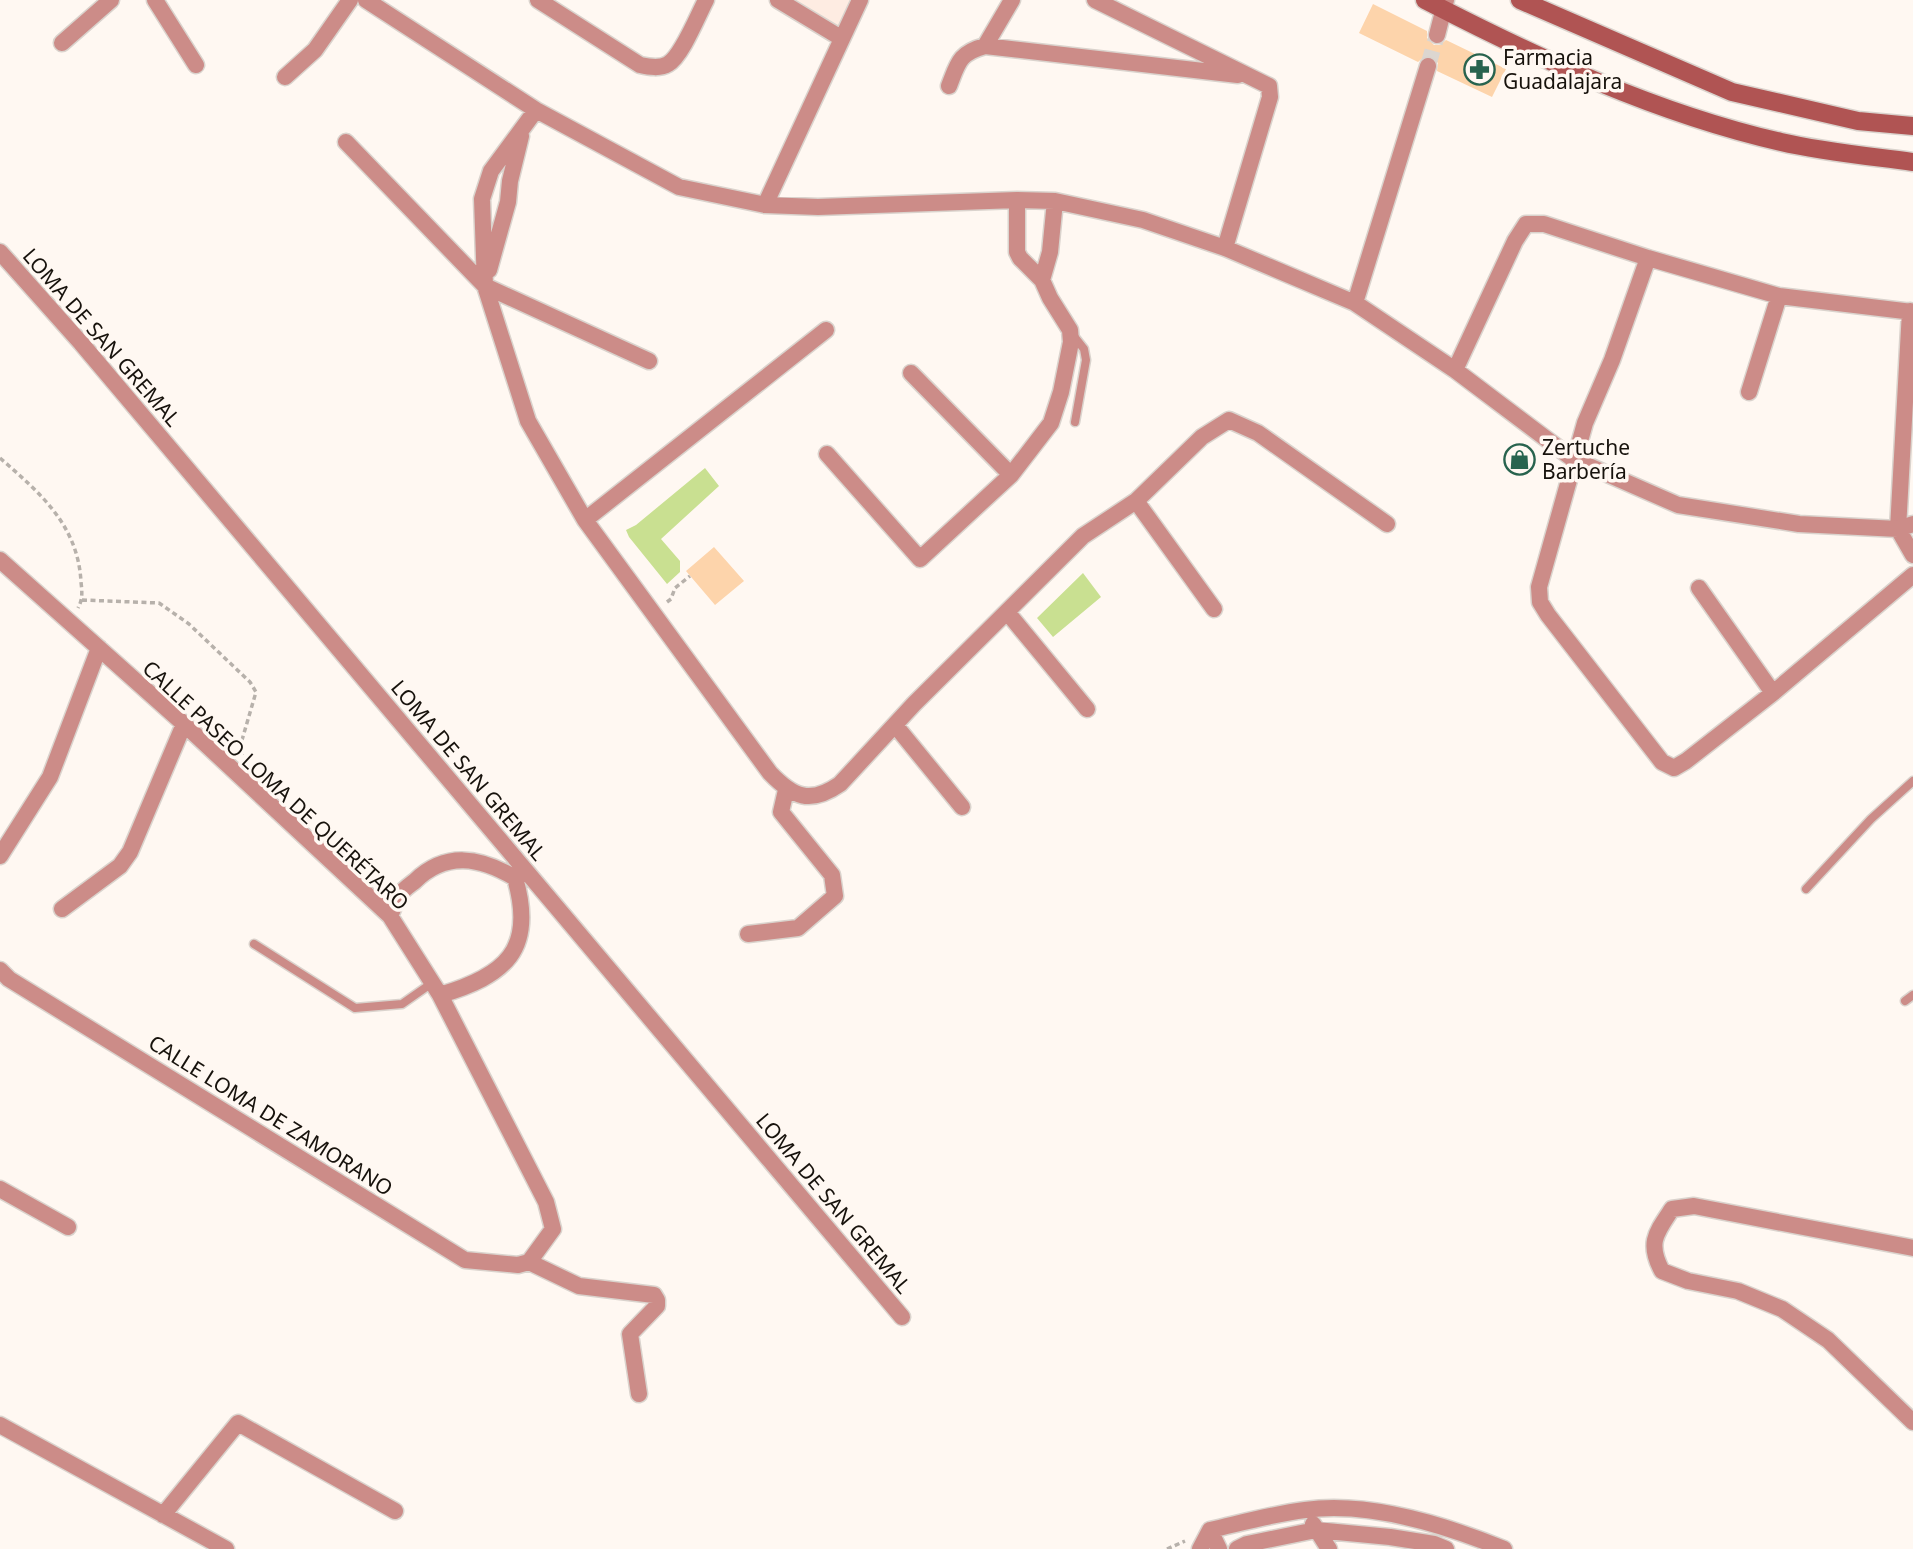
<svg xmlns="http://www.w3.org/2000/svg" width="1913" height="1549" viewBox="0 0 1913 1549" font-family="'Noto Sans',sans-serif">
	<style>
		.commercial { fill: #feece2 }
		.park { fill: #c9e091 }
		.building { fill: #fdd4ab }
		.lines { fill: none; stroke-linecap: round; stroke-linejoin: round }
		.street-tunnel { stroke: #dcd6d0; stroke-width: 16; stroke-dasharray: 16 8; stroke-linecap: butt }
		.lane-casing { stroke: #dad3cd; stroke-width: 11 }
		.street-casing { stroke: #dad3cd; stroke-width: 19 }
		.secondary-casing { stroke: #dad3cd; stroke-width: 21 }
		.path { stroke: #b7b1ab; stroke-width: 3.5; stroke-dasharray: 5 3.5; stroke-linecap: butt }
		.lane { stroke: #cc8c88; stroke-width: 8 }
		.street { stroke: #cc8c88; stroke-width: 16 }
		.secondary { stroke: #b05453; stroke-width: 18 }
		.labels { text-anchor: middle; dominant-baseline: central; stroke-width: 7; stroke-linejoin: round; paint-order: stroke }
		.poi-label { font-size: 21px; fill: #17120c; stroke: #fff8f2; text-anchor: start }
		.street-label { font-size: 21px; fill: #17120c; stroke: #fff8f2 }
	</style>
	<rect width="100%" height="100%" fill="#fff8f2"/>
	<!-- commercial -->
	<path class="commercial" d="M778,0H860L841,38Z"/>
	<!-- park -->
	<path class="park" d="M705,468L719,486L661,539L680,561V572L667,584L629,537L626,530L636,525Z
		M1083,573L1101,597L1053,637L1037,618Z"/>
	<!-- building -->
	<path class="building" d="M1373,4L1427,31V38L1434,45H1440L1446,40L1506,69L1492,97L1437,71L1438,63L1432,56H1425L1418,62L1359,33Z
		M714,547L744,581L715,605L686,571Z"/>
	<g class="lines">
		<!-- street-tunnel -->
		<path class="street-tunnel" d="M1428,66L1437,35"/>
		<defs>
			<path id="lane" d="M1073,335L1084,349L1086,360L1075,422
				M1806,889L1871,819L1913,781
				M254,944L355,1008L402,1004L432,983
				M1905,1001L1913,995"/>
			<path id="street" d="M155,0L196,65
				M366,0L536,110L679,187L765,205L818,207L1017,200L1055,201L1143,220L1225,248L1355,303L1455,370L1573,459L1678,505L1799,524L1898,529L1913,524
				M538,0L640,65C649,67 660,69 668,64C682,56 698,15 706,0
				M778,0L841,38
				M1095,0L1269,86L1270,97L1225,248
				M1437,35L1446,0
				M62,43L111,0
				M985,46L1012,0
				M285,77L315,50L350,0
				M949,86C958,63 959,53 985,46L1238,75
				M536,110L491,171L482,199L485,286L528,421L585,520L770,773C793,797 810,805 840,784L914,704L1083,536L1136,501L1202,437L1229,420L1258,433L1387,524
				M346,142L485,286L649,361
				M765,205L860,0
				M0,252L81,343L902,1317
				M1648,258L1612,360L1585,423L1539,587L1540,602L1548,615L1662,762L1674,768L1686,761L1773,693L1913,575
				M489,270L508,202L510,181L521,136
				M1042,280L1050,252L1055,201
				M1355,303L1428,66
				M1455,370L1515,241L1526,224H1544L1648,258L1779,296L1913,312
				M911,373L1011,475
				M1749,392L1779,296
				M827,454L920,559L1011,475L1051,423L1061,392L1071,342L1070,330L1050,298L1042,280L1020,258L1017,252V200
				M1136,501L1214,609
				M585,520L826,330
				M1898,529L1910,311
				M1898,529L1913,555
				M0,560L184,724L390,916L440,995L546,1202L553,1229L529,1262
				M1699,588L1773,693
				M1007,612L1087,709
				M895,725L962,807
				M0,856L50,777L99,648
				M62,909L120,866L130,852L184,724
				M390,916C393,910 395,902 399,896C402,890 410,885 415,881C446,851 480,857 515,878C536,950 505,976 440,995
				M748,934L798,928L835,896L832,875L781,812L786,790
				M0,970L9,979L465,1260L518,1265L529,1262
				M0,1189L68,1227
				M1913,1248L1694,1206L1672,1209C1656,1233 1647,1243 1662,1271L1688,1281L1738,1291L1782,1309L1828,1340L1913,1422
				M529,1262L579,1286L654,1295L657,1300V1306L630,1334L639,1394
				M0,1425L226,1549
				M163,1515L238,1423L395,1511
				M1313,1524L1329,1549
				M1210,1530C1241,1523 1273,1514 1305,1510C1369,1501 1445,1525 1504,1549
				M1210,1530L1219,1549
				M1200,1549L1210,1530
				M1237,1549L1247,1544L1316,1530L1390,1537L1434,1544L1446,1549"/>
			<path id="secondary" d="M1425,0C1537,58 1658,114 1781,142C1824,152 1869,156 1913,162
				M1520,0L1732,92L1858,121L1913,126"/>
		</defs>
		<!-- lane casing -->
		<use href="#lane" class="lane-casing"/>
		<!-- street casing -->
		<use href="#street" class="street-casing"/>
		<!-- secondary casing -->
		<use href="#secondary" class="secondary-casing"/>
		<!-- path -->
		<path class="path" d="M0,458C40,493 78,525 81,582C82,591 83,599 78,608
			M82,600L159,603L189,624L250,682L256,692L242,740V755
			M667,602L671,599L675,588L690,576
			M1167,1549L1185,1541"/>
		<!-- lane -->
		<use href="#lane" class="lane"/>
		<!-- street -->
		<use href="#street" class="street"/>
		<!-- secondary -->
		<use href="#secondary" class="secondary"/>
	</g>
	<!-- icons -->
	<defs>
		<symbol id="pharmacy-ring" viewBox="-11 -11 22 22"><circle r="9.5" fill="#fff8f2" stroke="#28634e" stroke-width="1.5"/><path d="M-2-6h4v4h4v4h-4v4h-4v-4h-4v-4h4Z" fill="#28634e"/></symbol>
		<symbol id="shop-ring" viewBox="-11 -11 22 22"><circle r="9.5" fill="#fff8f2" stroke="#28634e" stroke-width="1.5"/><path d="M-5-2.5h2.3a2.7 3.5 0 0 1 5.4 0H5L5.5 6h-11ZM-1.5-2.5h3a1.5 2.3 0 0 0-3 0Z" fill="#28634e"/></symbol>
	</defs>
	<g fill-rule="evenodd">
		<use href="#pharmacy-ring" x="1462" y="52" width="35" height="35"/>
		<use href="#shop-ring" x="1502" y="442" width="35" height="35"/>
	</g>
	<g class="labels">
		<!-- poi labels -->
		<g class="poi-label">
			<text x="1503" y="57">Farmacia<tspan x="1503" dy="24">Guadalajara</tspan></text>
			<text x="1542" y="447">Zertuche<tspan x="1542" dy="24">Barbería</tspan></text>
		</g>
		<!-- street labels -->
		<g class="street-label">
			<text transform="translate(102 337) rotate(49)">LOMA DE SAN GREMAL</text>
			<text transform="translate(469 770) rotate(50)">LOMA DE SAN GREMAL</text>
			<text transform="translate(276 785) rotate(43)">CALLE PASEO LOMA DE QUERÉTARO</text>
			<text transform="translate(271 1115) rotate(32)">CALLE LOMA DE ZAMORANO</text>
			<text transform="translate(834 1203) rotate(50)">LOMA DE SAN GREMAL</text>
		</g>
	</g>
</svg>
